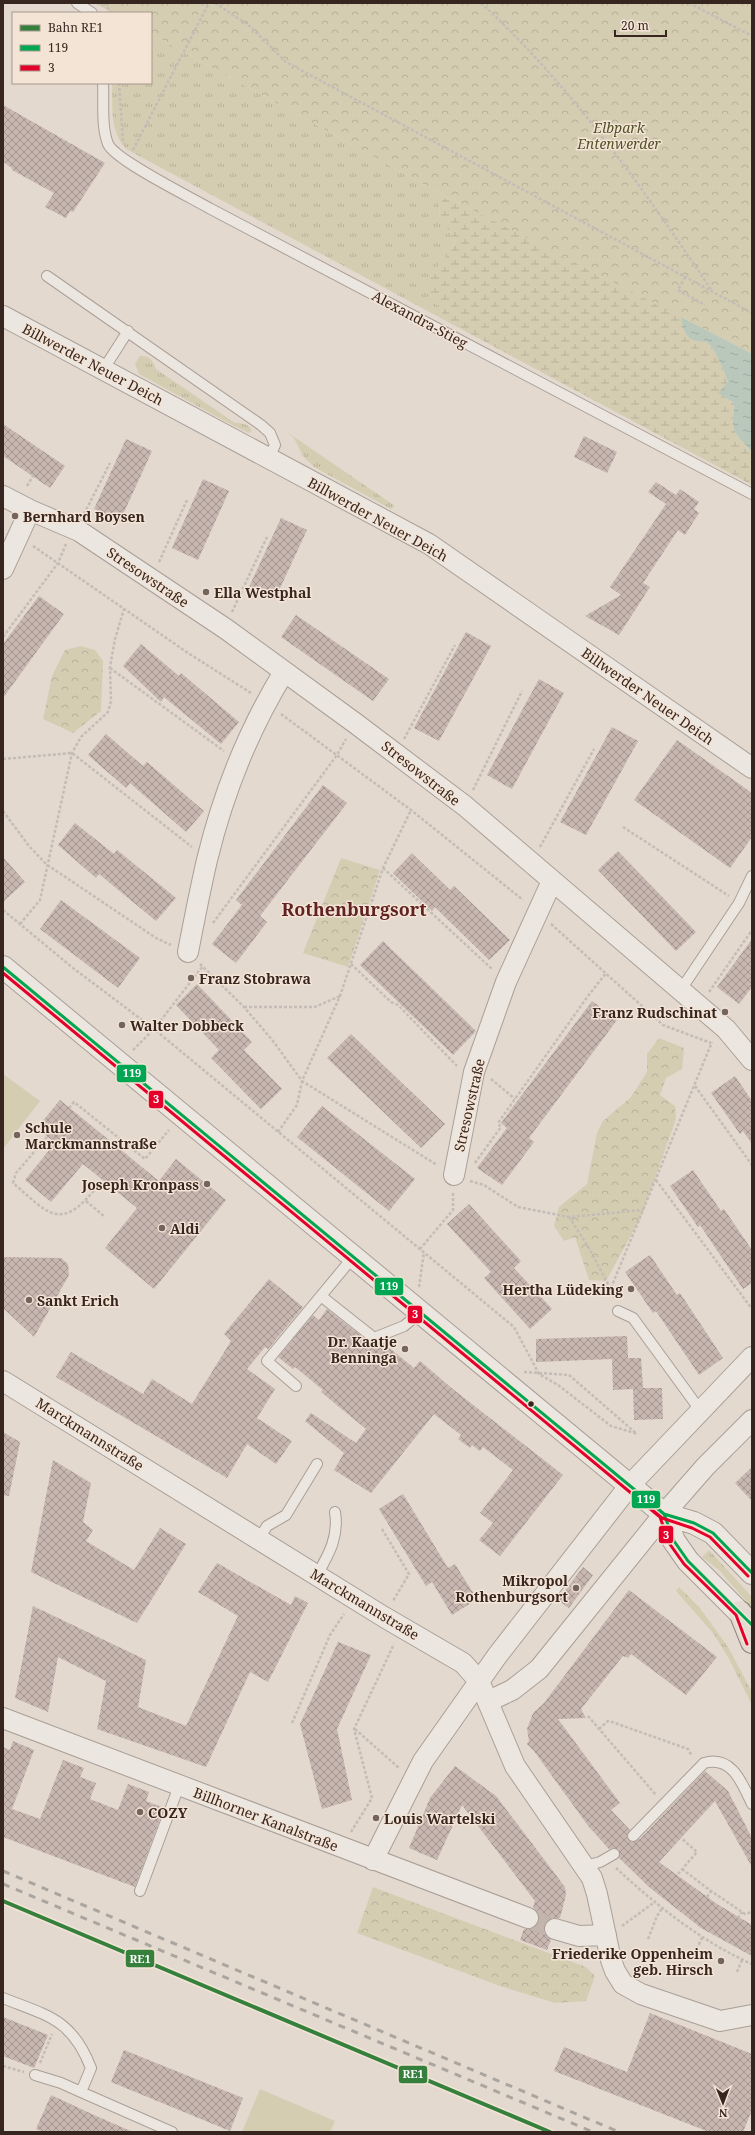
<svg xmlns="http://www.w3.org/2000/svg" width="755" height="2135" viewBox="0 0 755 2135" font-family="'Noto Serif',serif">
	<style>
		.grass { fill: url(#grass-tufts) }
		.forest { fill: url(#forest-crowns) }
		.wetland { fill: url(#wetland-marsh) }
		.pitch { fill: #d5cdb2 }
		.water { fill: url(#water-ripples) }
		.building { fill: url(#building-cross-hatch) }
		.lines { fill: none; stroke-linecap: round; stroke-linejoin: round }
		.minor-tunnel { stroke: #c1b5ac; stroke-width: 20; stroke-dasharray: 20 10; stroke-linecap: butt }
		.service-casing { stroke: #a99f97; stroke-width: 12 }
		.minor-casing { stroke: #a99f97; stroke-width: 22 }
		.tertiary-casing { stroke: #a99f97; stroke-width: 24 }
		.primary-casing { stroke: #8e857e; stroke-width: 24 }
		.path { stroke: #c4bcb6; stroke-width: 2.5; stroke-dasharray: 3 2; stroke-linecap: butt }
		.service { stroke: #ece6e0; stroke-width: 10 }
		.minor { stroke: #ece6e0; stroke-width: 20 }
		.tertiary { stroke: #ece6e0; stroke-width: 22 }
		.primary { stroke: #e3dad2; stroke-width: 22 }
		.rail { stroke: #aba5a0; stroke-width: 3; stroke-dasharray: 7 7; stroke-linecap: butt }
		.bus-1-casing { stroke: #f3e4d6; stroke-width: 6 }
		.bus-2-casing { stroke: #f3e4d6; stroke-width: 6 }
		.bus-1 { stroke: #00a651; stroke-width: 3 }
		.bus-2 { stroke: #e4002b; stroke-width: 3 }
		.rail-1-casing { stroke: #f3e4d6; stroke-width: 7 }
		.rail-1 { stroke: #36803d; stroke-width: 4 }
		.poi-dot { fill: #73655d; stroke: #f3e4d6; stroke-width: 1.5 }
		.bus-dot { fill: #372620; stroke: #f3e4d6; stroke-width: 1.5 }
		.labels { text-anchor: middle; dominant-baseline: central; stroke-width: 3; stroke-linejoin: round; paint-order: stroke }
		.park-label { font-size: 14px; font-style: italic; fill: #515228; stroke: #f3e4d6 }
		.street-label { font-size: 14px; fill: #372620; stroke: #f3e4d6 }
		.poi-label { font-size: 14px; font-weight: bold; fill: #372620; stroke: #f3e4d6; text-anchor: start }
		.district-label { font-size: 18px; font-weight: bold; fill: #602223; stroke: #f3e4d6 }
		.line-badge { stroke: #f3e4d6; stroke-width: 1.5 }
		.badge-label { font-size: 11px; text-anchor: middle; font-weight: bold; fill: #fff }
	</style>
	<defs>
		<pattern id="grass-tufts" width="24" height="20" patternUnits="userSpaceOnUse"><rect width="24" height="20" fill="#d5cdb2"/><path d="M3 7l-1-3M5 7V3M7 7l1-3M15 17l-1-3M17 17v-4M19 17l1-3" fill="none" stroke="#b7b099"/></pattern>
		<pattern id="forest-crowns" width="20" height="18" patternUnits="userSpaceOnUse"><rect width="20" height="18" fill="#d5cdb2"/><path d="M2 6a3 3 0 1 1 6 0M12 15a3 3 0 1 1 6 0" fill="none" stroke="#b7b099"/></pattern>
		<pattern id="wetland-marsh" width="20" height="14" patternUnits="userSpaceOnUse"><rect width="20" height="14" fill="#d5cdb2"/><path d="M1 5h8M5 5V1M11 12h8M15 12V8" fill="none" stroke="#b7b099"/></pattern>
		<pattern id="water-ripples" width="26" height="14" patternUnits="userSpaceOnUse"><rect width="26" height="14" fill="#bac7bb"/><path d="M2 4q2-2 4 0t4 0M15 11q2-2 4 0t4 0" fill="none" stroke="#a0aba0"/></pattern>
		<pattern id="building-cross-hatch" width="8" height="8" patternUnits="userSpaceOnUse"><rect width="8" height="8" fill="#c7b7b0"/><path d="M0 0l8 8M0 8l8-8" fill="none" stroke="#a2958f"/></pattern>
	</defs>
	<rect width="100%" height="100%" fill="#e3d9cf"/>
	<!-- grass -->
	<path class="grass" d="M151,34L447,197L439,203L440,218L455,240L431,295L448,322L126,149C109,129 113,108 112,83H151Z
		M140,356C150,355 153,361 156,369L235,423C242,423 250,424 252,431L249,433L234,426L139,374L135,364Z
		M284,430L395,506L391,509L314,467L303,456L294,438Z
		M709,1550L752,1597V1608L719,1570L702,1557Z
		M679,1587L700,1608L728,1647L752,1692V1705L728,1657L713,1633L676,1591Z"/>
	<!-- forest -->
	<path class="forest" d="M94,3H752V354L447,197L151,34V13H113Z
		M81,646L95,650L103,661L101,711L73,733L43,719L52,676L65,650Z
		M341,858L380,870L348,967L303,953Z
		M659,1038L684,1048L682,1069L666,1078L660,1095L675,1106L676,1119L641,1217L606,1281L589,1280L575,1237L564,1241L554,1226L559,1207L587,1184L597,1133L603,1121L631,1097L647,1072V1054Z
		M373,1887L586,1967L595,1976L586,2001L555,2003L500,1986L357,1933Z"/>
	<!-- wetland -->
	<path class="wetland" d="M447,197L681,317C682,326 685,339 696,341C701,341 704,341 708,343C715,348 725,374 728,382L719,393L734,403C735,411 732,416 733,423C733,435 745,443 752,452V485L448,322L431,295L428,278C437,265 451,255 455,240L440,218L439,203Z"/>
	<!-- pitch -->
	<path class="pitch" d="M3,1074L40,1101L3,1149Z
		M260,2089L335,2121L330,2132H242Z"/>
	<!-- water -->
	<path class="water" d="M681,317L752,354V452C745,443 733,435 733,423C732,416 735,411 734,403L718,393L728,382C725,374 715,348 708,343C704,341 701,341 696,341C685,339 682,326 681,317Z"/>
	<!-- building -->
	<path class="building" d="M3,105L105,163L73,212L70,211L66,218L45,207L54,193L12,170V168L3,162Z
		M3,424L65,466L50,488L3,456Z
		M584,436L617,452L607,473L574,457Z
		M126,439L152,451L120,521L94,509Z
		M203,479L229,491L198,560L172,548Z
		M656,482L676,495L680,489L699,502L694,509L699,513L685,535L678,530L643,583L650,587L619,635L585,616L621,595L610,587L666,504L648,492Z
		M281,518L307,530L275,599L249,587Z
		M39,596L64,614L3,698V644Z
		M296,615L389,679L373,701L281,637Z
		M466,632L491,646L439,741L414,728Z
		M141,644L179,676L181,673L239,722L221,744L164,697L161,702L123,666Z
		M539,679L564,693L512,789L487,775Z
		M612,727L638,741L586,835L560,822Z
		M106,734L143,766L147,762L204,811L186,832L130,783L126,788L88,755Z
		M677,740L752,793V837L730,868L634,800Z
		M323,785L347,803L260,916L267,922L236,963L212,944L242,905L236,900Z
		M75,823L114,854L117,850L176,898L156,921L99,874L96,878L58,845Z
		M618,851L696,932L676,951L598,870Z
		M412,853L450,890L454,886L510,940L489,960L435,907L432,911L393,873Z
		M3,857L25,882L3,902Z
		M61,900L140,958L118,988L40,929Z
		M752,939V987L739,1004L717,987Z
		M383,941L476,1031L453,1055L360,965Z
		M197,984L252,1042L244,1050L282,1089L261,1109L211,1058L219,1050L176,1005Z
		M592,1001L617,1020L529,1138L534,1142L502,1185L477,1168L507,1128L501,1123Z
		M351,1034L445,1124L421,1148L327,1058Z
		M735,1076L752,1101V1144L743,1131L740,1134L711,1093Z
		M60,1100L159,1181L176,1159L226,1200L154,1289L105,1248L137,1208L83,1164L51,1202L25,1180L55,1143L37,1128Z
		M322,1106L415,1179L389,1211L297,1137Z
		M693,1170L721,1211L724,1209L752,1250V1283L743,1289L700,1225L698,1227L670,1186Z
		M469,1204L521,1261L514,1268L552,1309L530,1329L484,1278L491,1272L447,1224Z
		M650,1255L677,1295L680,1293L723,1358L699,1375L656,1311L653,1313L625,1272Z
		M3,1257L61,1258L68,1264L69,1275L34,1337L3,1308Z
		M269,1279L303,1307L268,1349L265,1347L247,1369L275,1389L257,1418L292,1441L276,1464L247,1444L227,1478L56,1377L71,1352L143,1394L152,1379L192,1404L231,1341L224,1334Z
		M327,1309L370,1343L375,1346L382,1342L414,1368L420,1361L454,1390L563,1475L500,1556L479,1540L493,1523L480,1513L513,1470L483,1447L480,1451L472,1445L470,1448L458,1439L461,1435L434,1414L371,1493L334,1470L344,1453L305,1421L311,1413L356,1443L366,1429L321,1392L323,1390L295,1367L293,1369L278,1357L313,1315L319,1320Z
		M627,1336L628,1358H641L643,1388H662L663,1419L634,1420L633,1389L613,1390L612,1359L536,1362V1339Z
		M3,1432L20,1442L9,1496L3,1495Z
		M53,1460L91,1483L83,1522L93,1530L86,1541L134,1570L160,1528L186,1544L137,1623L31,1572Z
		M752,1467V1501L735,1483Z
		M403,1494L448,1568L455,1564L477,1599L452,1615L432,1582L426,1586L379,1509Z
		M217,1563L291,1605L295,1596L308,1603L268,1682L250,1672L206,1767L97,1729L106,1681L58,1657L48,1712L15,1698L33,1606L146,1660L138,1707L186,1726L238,1616L198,1592Z
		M583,1567L593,1575L569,1608L558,1600Z
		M629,1590L717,1657L686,1695L631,1654L628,1658L623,1656L581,1709L586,1718L558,1719L620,1803L611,1810L630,1830L627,1837L631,1842L640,1839L705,1771L728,1791L752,1838V1867L715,1801L659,1862L717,1904L752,1925V1956L701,1928L649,1887L619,1858V1850L614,1848L609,1849L589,1827L534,1751L527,1744L529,1741L527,1729L533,1713L544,1703Z
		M338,1642L371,1655L337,1729L352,1800L322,1809L300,1724Z
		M13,1741L34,1750L12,1809L40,1819L63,1760L84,1768L80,1777L96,1783L90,1799L118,1810L128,1784L149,1792L146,1801L164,1808L135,1887L3,1837V1747L10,1750Z
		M455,1766L496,1796L565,1887L566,1895L560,1918H552L547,1921L544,1926V1932L551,1940L547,1950L520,1940L524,1929H530L539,1922V1916L533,1907L535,1901L462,1805L437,1860L409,1848L430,1798Z
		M650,2013L752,2054V2110L743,2132H709L554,2071L564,2047L627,2072Z
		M3,2017L48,2035L34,2068L3,2056Z
		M124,2050L243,2098L230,2131L111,2082Z
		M51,2095L94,2115L133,2132H44L36,2129Z"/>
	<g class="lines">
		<!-- minor-tunnel -->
		<path class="minor-tunnel" d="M528,1918L555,1929"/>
		<defs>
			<path id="service" d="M77,3L92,13
				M103,83C104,102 101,126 108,144C115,160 190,197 209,208L752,494
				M47,276L261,425L270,433L275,445L269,458
				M103,370L128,331
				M680,991L739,903L752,876
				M321,1296L374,1338L404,1326L421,1312
				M618,1311L633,1318L700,1410
				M296,1386L267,1361L354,1256
				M259,1539L267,1526L286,1515L317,1464
				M317,1575C329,1554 339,1537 335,1512
				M633,1836L704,1763C732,1755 742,1783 752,1804
				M585,1866L600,1862L614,1854
				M140,1891L179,1786
				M3,1998C48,2016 72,2019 91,2068L81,2092L172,2132
				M35,2075L61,2083L81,2092"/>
			<path id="minor" d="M3,316L429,544L752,768
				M3,496L30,510L79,531L226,629L355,723L465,806L726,1029L752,1060
				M3,569L30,510
				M188,952C194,921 200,890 207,860C223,794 249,729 284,672
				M454,1175L474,1072L506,982L552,881
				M3,1381L384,1617L463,1663L479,1681L515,1766L592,1878L597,1894L611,1960L615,1971L623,1984L641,1994L720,2021L752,2015
				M489,1701L512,1690L539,1669L664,1514L705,1467L752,1420
				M3,1718L528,1918
				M373,1860L423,1761L497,1656L630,1485L752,1357
				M555,1929L579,1936L606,1935"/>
			<path id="tertiary" d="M3,967L664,1514L694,1523L713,1533L752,1573
				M664,1514L674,1541L688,1561L752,1625"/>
			<path id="primary" d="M740,1612L752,1642"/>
		</defs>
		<!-- service casing -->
		<use href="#service" class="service-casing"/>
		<!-- minor casing -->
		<use href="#minor" class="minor-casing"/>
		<!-- tertiary casing -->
		<use href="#tertiary" class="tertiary-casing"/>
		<!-- primary casing -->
		<use href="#primary" class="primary-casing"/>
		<!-- path -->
		<path class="path" d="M104,3L111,13
			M215,3L251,27L286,62L752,313
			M481,3C572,87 643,188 712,291
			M689,3L752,36
			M119,83L123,141
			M133,150L209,3
			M685,277L678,290L705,305
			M3,457V456
			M27,486L33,476
			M84,514L110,463
			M33,546L188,653L251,693
			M159,562L187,500
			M232,612L267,537
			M3,637L58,563L66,544
			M110,668L224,751
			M281,714L411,810L523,900
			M404,739L455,645
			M3,759L72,753L192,847
			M473,790L522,691
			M3,811L29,846L46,864L156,938L171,945
			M623,827L729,896
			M540,847L594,749
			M383,868L492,969
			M3,910L73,968L154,1029L514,1327L539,1374L558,1385L611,1426L638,1434
			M213,923L337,755L346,739
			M20,924L40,900L72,753L81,737L108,712L111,701L110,667L115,639L124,609
			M551,924L663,1025L711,1043
			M200,964L244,1007L273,1041L302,1081L437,1165
			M351,964L391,1002L398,1005L457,1066
			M709,992L752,930
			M244,1007H315L340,996
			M133,1050L154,1029L203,966
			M491,1079L515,1099
			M695,1086L752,1165
			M69,1108L74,1102L145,1159L169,1130
			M278,1132L297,1105L302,1081L340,996L383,868L411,810
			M47,1137L16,1173L13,1183C47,1212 60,1233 95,1189
			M475,1163L501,1127L498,1123L588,996L606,973
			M656,1180L752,1309
			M470,1181L484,1185L518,1207L569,1217L643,1210
			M86,1201L105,1217
			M569,1217L589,1248L616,1299
			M420,1249L453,1210V1193
			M419,1287L424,1252
			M611,1288L712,1042
			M524,1372L569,1375L637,1434
			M382,1529L409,1574L393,1601
			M588,1716L656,1795
			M292,1723L330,1635L344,1614
			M355,1729L399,1768
			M599,1729L608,1721L612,1722L688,1749L692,1756
			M351,1832L372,1798L354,1729L394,1644
			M616,1868C656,1905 702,1942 752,1964
			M682,1869L711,1891L745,1914L752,1912
			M678,1874L697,1852L681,1838
			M707,1897L711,1891
			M738,1918L742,1912
			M622,1926L656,1901
			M648,1939L657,1916L663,1907
			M692,1958L703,1936
			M737,1972L742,1960
			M40,2063L52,2034
			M3,2066L24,2072"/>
		<!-- service -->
		<use href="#service" class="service"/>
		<!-- minor -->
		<use href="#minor" class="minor"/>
		<!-- tertiary -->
		<use href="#tertiary" class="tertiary"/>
		<!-- primary -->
		<use href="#primary" class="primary"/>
		<!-- rail -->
		<path class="rail" d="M3,1871L619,2132
			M3,1884L593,2132"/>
		<defs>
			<path id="bus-1" d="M3,967L664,1514L674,1541L688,1561L752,1625
				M649,1501L664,1514L694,1523L713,1533L752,1573"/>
			<path id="bus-2" d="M3,973L660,1517L669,1543L684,1564L736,1615L747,1644
				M646,1505L662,1518L692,1528L710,1537L748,1576"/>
		</defs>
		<!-- bus-1 casing -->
		<use href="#bus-1" class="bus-1-casing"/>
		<!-- bus-2 casing -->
		<use href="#bus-2" class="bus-2-casing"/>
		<!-- bus-1 -->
		<use href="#bus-1" class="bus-1"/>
		<!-- bus-2 -->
		<use href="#bus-2" class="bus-2"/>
		<defs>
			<path id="rail-1" d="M3,1901L550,2132"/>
		</defs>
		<!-- rail-1 casing -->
		<use href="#rail-1" class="rail-1-casing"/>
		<!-- rail-1 -->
		<use href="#rail-1" class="rail-1"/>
	</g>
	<!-- markers -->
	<g class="poi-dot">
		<circle cx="15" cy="516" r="4"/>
		<circle cx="206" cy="592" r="4"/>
		<circle cx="191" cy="978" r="4"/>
		<circle cx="725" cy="1012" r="4"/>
		<circle cx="122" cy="1025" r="4"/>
		<circle cx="17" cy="1135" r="4"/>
		<circle cx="207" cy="1184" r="4"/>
		<circle cx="162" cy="1228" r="4"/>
		<circle cx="631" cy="1289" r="4"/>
		<circle cx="29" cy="1300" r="4"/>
		<circle cx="405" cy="1349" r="4"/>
		<circle cx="576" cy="1588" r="4"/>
		<circle cx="140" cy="1812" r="4"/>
		<circle cx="376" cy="1818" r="4"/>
		<circle cx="721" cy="1961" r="4"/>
	</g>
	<circle class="bus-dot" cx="531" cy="1404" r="3.5"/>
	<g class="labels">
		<!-- park labels -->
		<g class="park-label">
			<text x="619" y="127">Elbpark<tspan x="619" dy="16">Entenwerder</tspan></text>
		</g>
		<!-- street labels -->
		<g class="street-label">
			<text transform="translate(420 319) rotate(28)">Alexandra-Stieg</text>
			<text transform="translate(93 364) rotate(28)">Billwerder Neuer Deich</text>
			<text transform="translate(378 519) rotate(29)">Billwerder Neuer Deich</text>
			<text transform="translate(148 577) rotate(34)">Stresowstraße</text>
			<text transform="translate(648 696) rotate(35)">Billwerder Neuer Deich</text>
			<text transform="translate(421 773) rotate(38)">Stresowstraße</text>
			<text transform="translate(469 1105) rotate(-77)">Stresowstraße</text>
			<text transform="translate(90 1434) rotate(32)">Marckmannstraße</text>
			<text transform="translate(365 1604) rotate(31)">Marckmannstraße</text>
			<text transform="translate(266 1819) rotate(21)">Billhorner Kanalstraße</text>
		</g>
		<!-- poi labels -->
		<g class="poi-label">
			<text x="23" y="516">Bernhard Boysen</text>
			<text x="214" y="592">Ella Westphal</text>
			<text x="199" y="978">Franz Stobrawa</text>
			<text x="717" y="1012" text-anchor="end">Franz Rudschinat</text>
			<text x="130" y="1025">Walter Dobbeck</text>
			<text x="25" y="1127">Schule<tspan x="25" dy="16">Marckmannstraße</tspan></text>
			<text x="199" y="1184" text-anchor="end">Joseph Kronpass</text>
			<text x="170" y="1228">Aldi</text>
			<text x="623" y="1289" text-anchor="end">Hertha Lüdeking</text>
			<text x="37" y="1300">Sankt Erich</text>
			<text x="397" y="1341" text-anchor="end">Dr. Kaatje<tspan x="397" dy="16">Benninga</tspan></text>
			<text x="568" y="1580" text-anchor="end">Mikropol<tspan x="568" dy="16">Rothenburgsort</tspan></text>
			<text x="148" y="1812">COZY</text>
			<text x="384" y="1818">Louis Wartelski</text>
			<text x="713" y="1953" text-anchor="end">Friederike Oppenheim<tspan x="713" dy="16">geb. Hirsch</tspan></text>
		</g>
		<!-- district labels -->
		<g class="district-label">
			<text x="354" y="909">Rothenburgsort</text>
		</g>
	</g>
	<g class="line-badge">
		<rect x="116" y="1064" width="31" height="19" rx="4" fill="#00a651"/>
		<rect x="148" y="1090" width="16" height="19" rx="4" fill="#e4002b"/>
		<rect x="374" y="1277" width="30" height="19" rx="4" fill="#00a651"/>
		<rect x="407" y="1305" width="16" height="19" rx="4" fill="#e4002b"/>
		<rect x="631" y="1490" width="30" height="19" rx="4" fill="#00a651"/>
		<rect x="658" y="1525" width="16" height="19" rx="4" fill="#e4002b"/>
		<rect x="125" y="1949" width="30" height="19" rx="4" fill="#36803d"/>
		<rect x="398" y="2065" width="30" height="19" rx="4" fill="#36803d"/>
	</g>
	<g class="badge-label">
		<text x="132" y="1077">119</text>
		<text x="156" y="1103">3</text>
		<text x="389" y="1290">119</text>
		<text x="415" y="1318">3</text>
		<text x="646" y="1503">119</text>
		<text x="666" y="1539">3</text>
		<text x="140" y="1963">RE1</text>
		<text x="413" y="2078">RE1</text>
	</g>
	<!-- border -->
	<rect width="755" height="2135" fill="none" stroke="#372620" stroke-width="8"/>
	<!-- legend -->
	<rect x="12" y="12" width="140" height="72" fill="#f3e4d6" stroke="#a8988d"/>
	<rect x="20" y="25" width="20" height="6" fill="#36803d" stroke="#a8988d"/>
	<text x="48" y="32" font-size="12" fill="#372620">Bahn RE1</text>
	<rect x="20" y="45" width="20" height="6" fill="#00a651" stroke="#a8988d"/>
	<text x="48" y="52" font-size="12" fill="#372620">119</text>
	<rect x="20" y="65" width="20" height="6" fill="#e4002b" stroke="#a8988d"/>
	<text x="48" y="72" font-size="12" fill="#372620">3</text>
	<!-- north arrow -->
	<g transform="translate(723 2103) rotate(179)" stroke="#f3e4d6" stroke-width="3" paint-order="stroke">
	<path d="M0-3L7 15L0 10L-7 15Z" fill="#372620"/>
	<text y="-6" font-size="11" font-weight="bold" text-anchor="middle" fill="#372620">N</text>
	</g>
	<!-- scale -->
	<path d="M615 30v6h51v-6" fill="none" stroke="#372620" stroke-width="2"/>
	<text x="621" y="30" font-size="12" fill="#372620" stroke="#f3e4d6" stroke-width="3" paint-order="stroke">20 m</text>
</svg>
